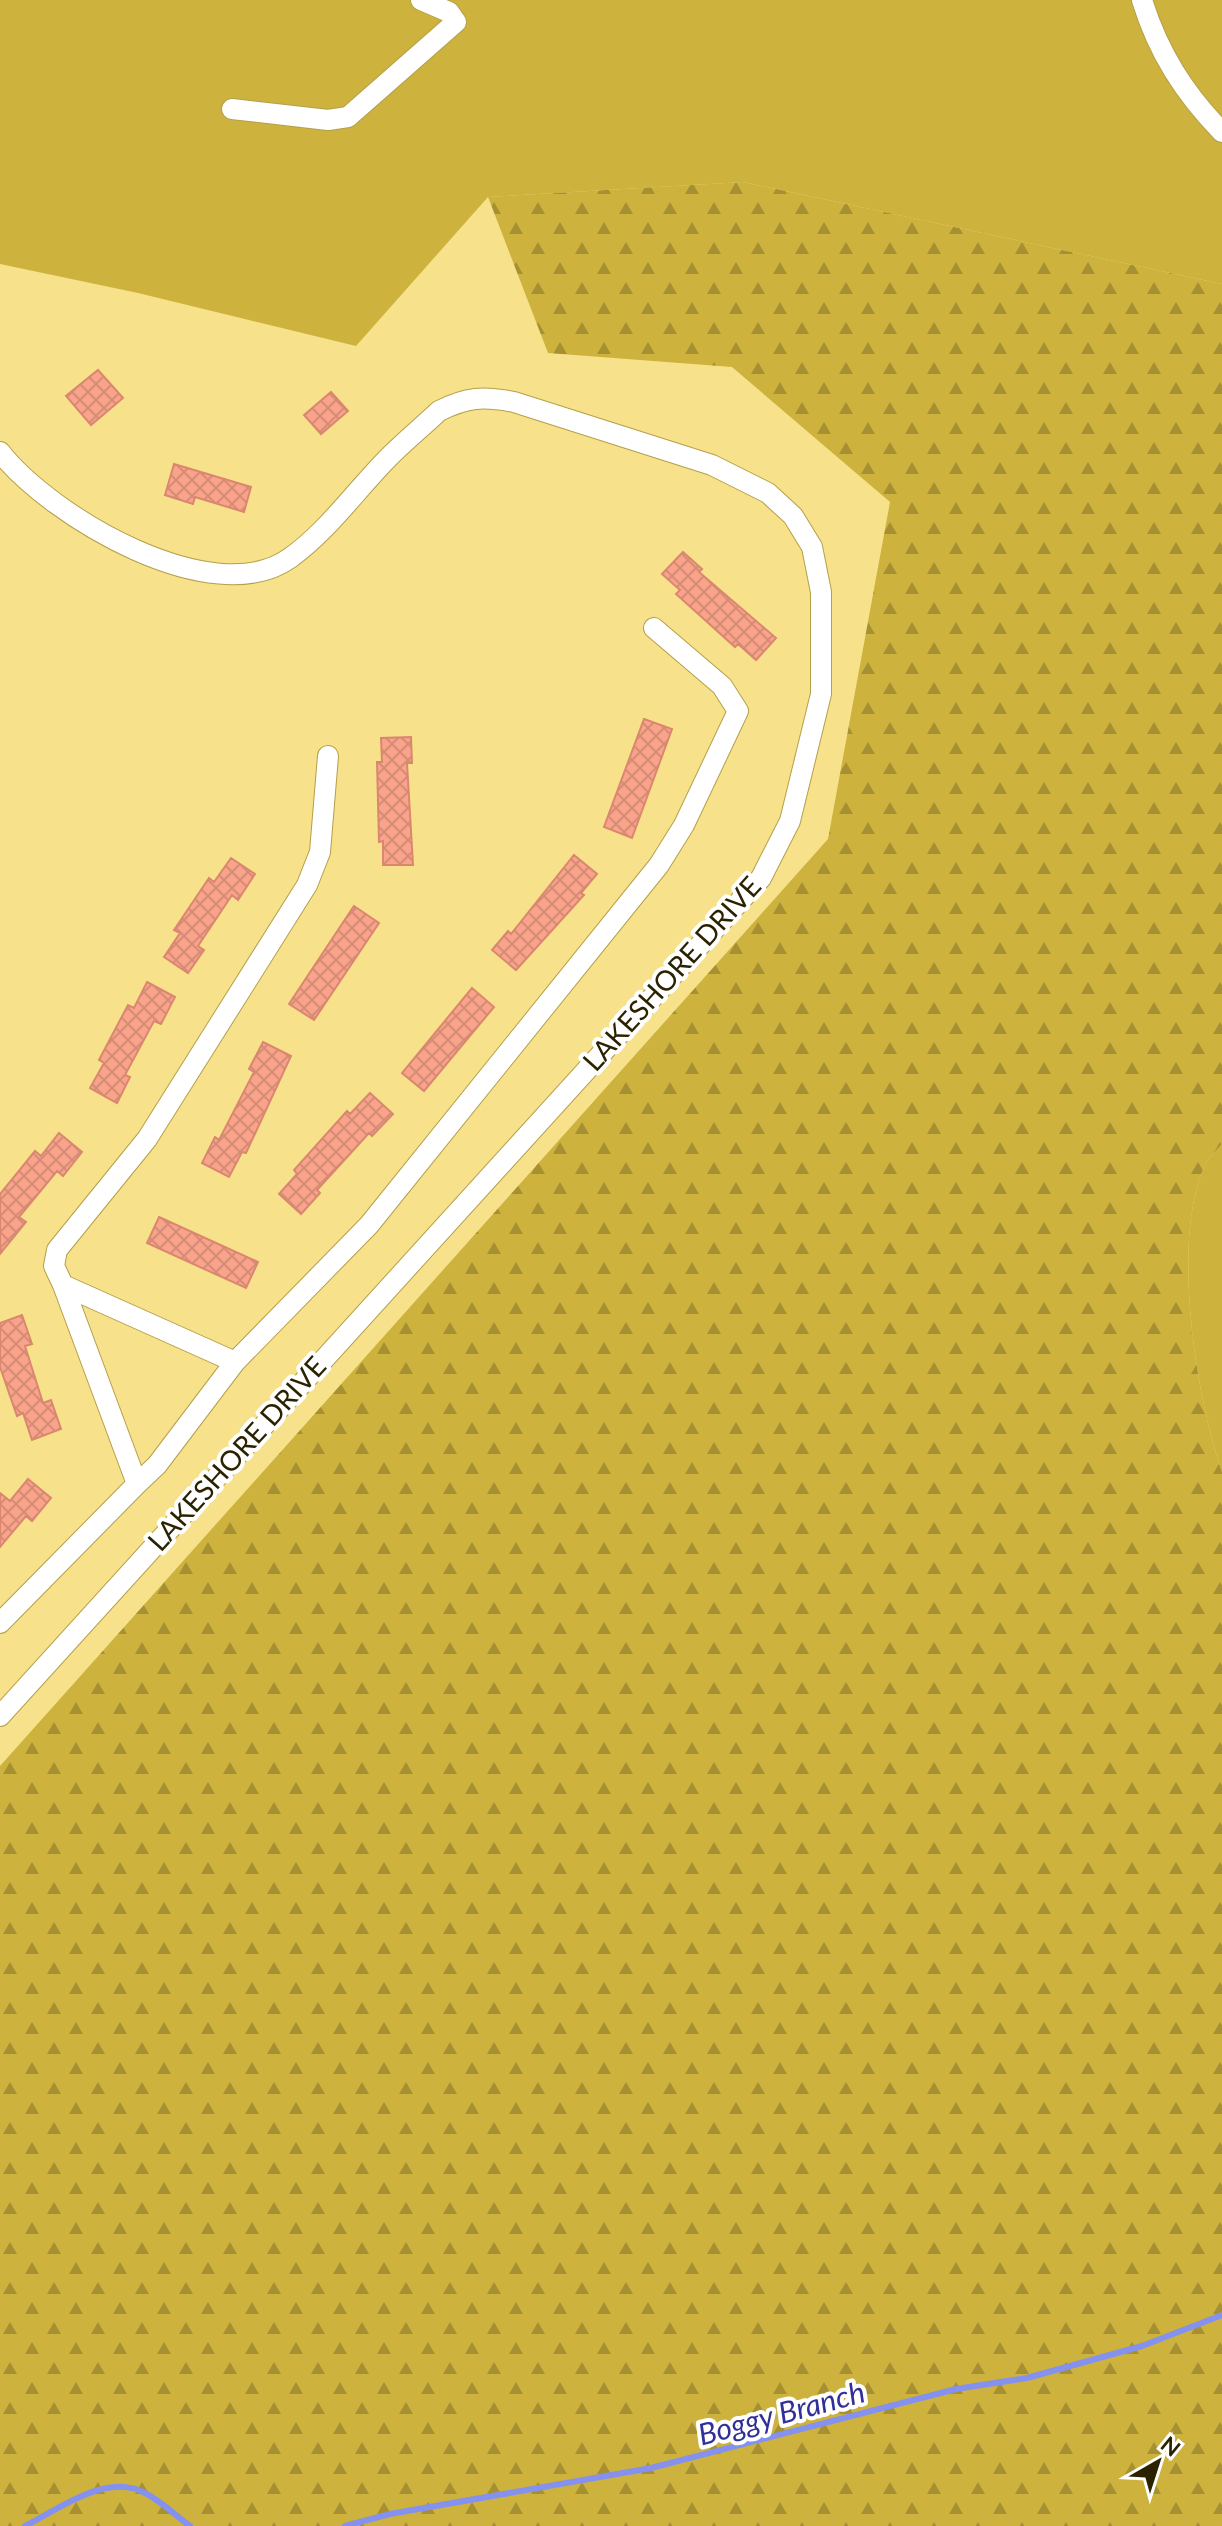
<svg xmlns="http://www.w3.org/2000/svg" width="1222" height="2526" viewBox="0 0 1222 2526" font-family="Lato,sans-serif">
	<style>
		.green { fill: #cdb23e }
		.forest { fill: url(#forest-firs) }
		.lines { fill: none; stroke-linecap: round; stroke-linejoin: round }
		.stream { stroke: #8491ee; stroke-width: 6 }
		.building { fill: url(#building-cross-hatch); stroke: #db8770; stroke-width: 2 }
		.minor-casing { stroke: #b4a04a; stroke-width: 22 }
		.minor { stroke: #fff; stroke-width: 20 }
		.labels { text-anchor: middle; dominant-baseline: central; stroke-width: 8; stroke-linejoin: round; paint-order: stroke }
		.street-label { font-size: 28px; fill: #2b2300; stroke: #fff }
		.water-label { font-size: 30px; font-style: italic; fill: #312f98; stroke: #fff }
	</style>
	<defs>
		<pattern id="forest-firs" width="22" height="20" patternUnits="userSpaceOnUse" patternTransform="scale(2)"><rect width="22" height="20" fill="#cdb23e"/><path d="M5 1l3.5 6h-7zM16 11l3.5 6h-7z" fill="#a79032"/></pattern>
		<pattern id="building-cross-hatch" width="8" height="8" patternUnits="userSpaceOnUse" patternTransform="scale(2)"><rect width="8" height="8" fill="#f9a38b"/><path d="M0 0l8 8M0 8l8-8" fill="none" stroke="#d68c76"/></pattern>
	</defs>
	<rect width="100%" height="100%" fill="#f7e28b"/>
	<!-- green -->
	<path class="green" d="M0,0H1222V284L743,182L488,197L356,346L138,293L0,264Z
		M1222,1144V1472C1196,1397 1170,1236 1206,1163C1210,1156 1217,1150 1222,1144Z"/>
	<!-- forest -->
	<path class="forest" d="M743,182L1222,284V1144C1217,1150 1210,1156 1206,1163C1170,1236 1196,1397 1222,1472V2526H0V1766L828,839L890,502L732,367L548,353L488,197Z"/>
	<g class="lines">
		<!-- stream -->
		<path class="stream" d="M25,2526C59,2509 107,2472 145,2493C161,2501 175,2515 190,2526
			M345,2526L390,2514L651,2468L956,2389L1027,2378L1142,2346L1222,2315"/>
	</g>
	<!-- building -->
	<path class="building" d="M98,370L123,398L91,425L66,396Z
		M331,392L348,411L321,434L304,415Z
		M174,464L251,487L244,512L195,497L193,504L165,495Z
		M683,552L702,569L699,572L776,638L756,660L738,644L735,647L676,594L680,590L662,574Z
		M644,719L672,729L632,838L604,827Z
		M411,737L412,763H407L413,865H383V841L379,842L377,762H382L381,738Z
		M574,855L597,874L581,893L584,895L516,970L492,950L508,931L511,934Z
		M231,858L255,874L238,900L232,895L198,946L204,950L188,973L164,957L180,933L174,930L209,878L214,882Z
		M354,906L379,923L314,1020L289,1004Z
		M147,982L175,997L161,1024L154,1021L125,1075L130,1077L117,1103L90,1088L104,1063L99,1060L128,1005L134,1008Z
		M472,988L494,1007L424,1091L402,1073Z
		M263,1042L291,1056L246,1153L242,1152L229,1177L202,1163L215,1137L219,1140L254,1072L249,1069Z
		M370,1093L393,1114L372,1136L369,1133L317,1190L320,1193L301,1214L279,1194L297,1174L294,1170L347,1111L350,1114Z
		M59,1133L82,1152L63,1176L57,1171L19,1217L26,1222L0,1254V1194L35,1151L41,1156Z
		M159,1217L258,1262L246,1288L147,1243Z
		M22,1315L32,1344L25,1346L43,1403L51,1400L61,1429L32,1440L23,1413L17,1416L0,1367V1323Z
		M28,1479L51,1498L32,1521L26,1516L0,1547V1493L10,1501Z"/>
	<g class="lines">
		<defs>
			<path id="minor" d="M1142,0C1158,52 1184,93 1222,132
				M232,109L328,120L348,117L456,22L449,12L421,0
				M0,452C50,516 213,613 290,558C328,531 357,489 389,457C405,441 422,427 439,411C467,397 483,396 514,402L712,465L768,493L793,516L812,547L821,592V694L790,821L761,878L0,1716
				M63,1285L54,1266L57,1250L147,1139L307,885L320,852L328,756
				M235,1362L369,1225L659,865L684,825L738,711L722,686L654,628
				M0,1623L137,1484L157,1465L235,1362L63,1285L137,1484"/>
		</defs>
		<!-- minor casing -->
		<use href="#minor" class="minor-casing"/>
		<!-- minor -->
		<use href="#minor" class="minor"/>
	</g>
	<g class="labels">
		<!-- street labels -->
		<g class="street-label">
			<text transform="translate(671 973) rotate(-48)">LAKESHORE DRIVE</text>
			<text transform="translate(236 1453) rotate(-48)">LAKESHORE DRIVE</text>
		</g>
		<!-- water labels -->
		<g class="water-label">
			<text transform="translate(781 2412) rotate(-15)">Boggy Branch</text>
		</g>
	</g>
	<!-- north arrow -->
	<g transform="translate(1158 2462) rotate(39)" stroke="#ffffff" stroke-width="6" paint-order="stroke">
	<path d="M0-6L14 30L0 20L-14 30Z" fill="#2b2300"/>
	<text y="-12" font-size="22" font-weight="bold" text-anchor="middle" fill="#2b2300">N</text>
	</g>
</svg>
